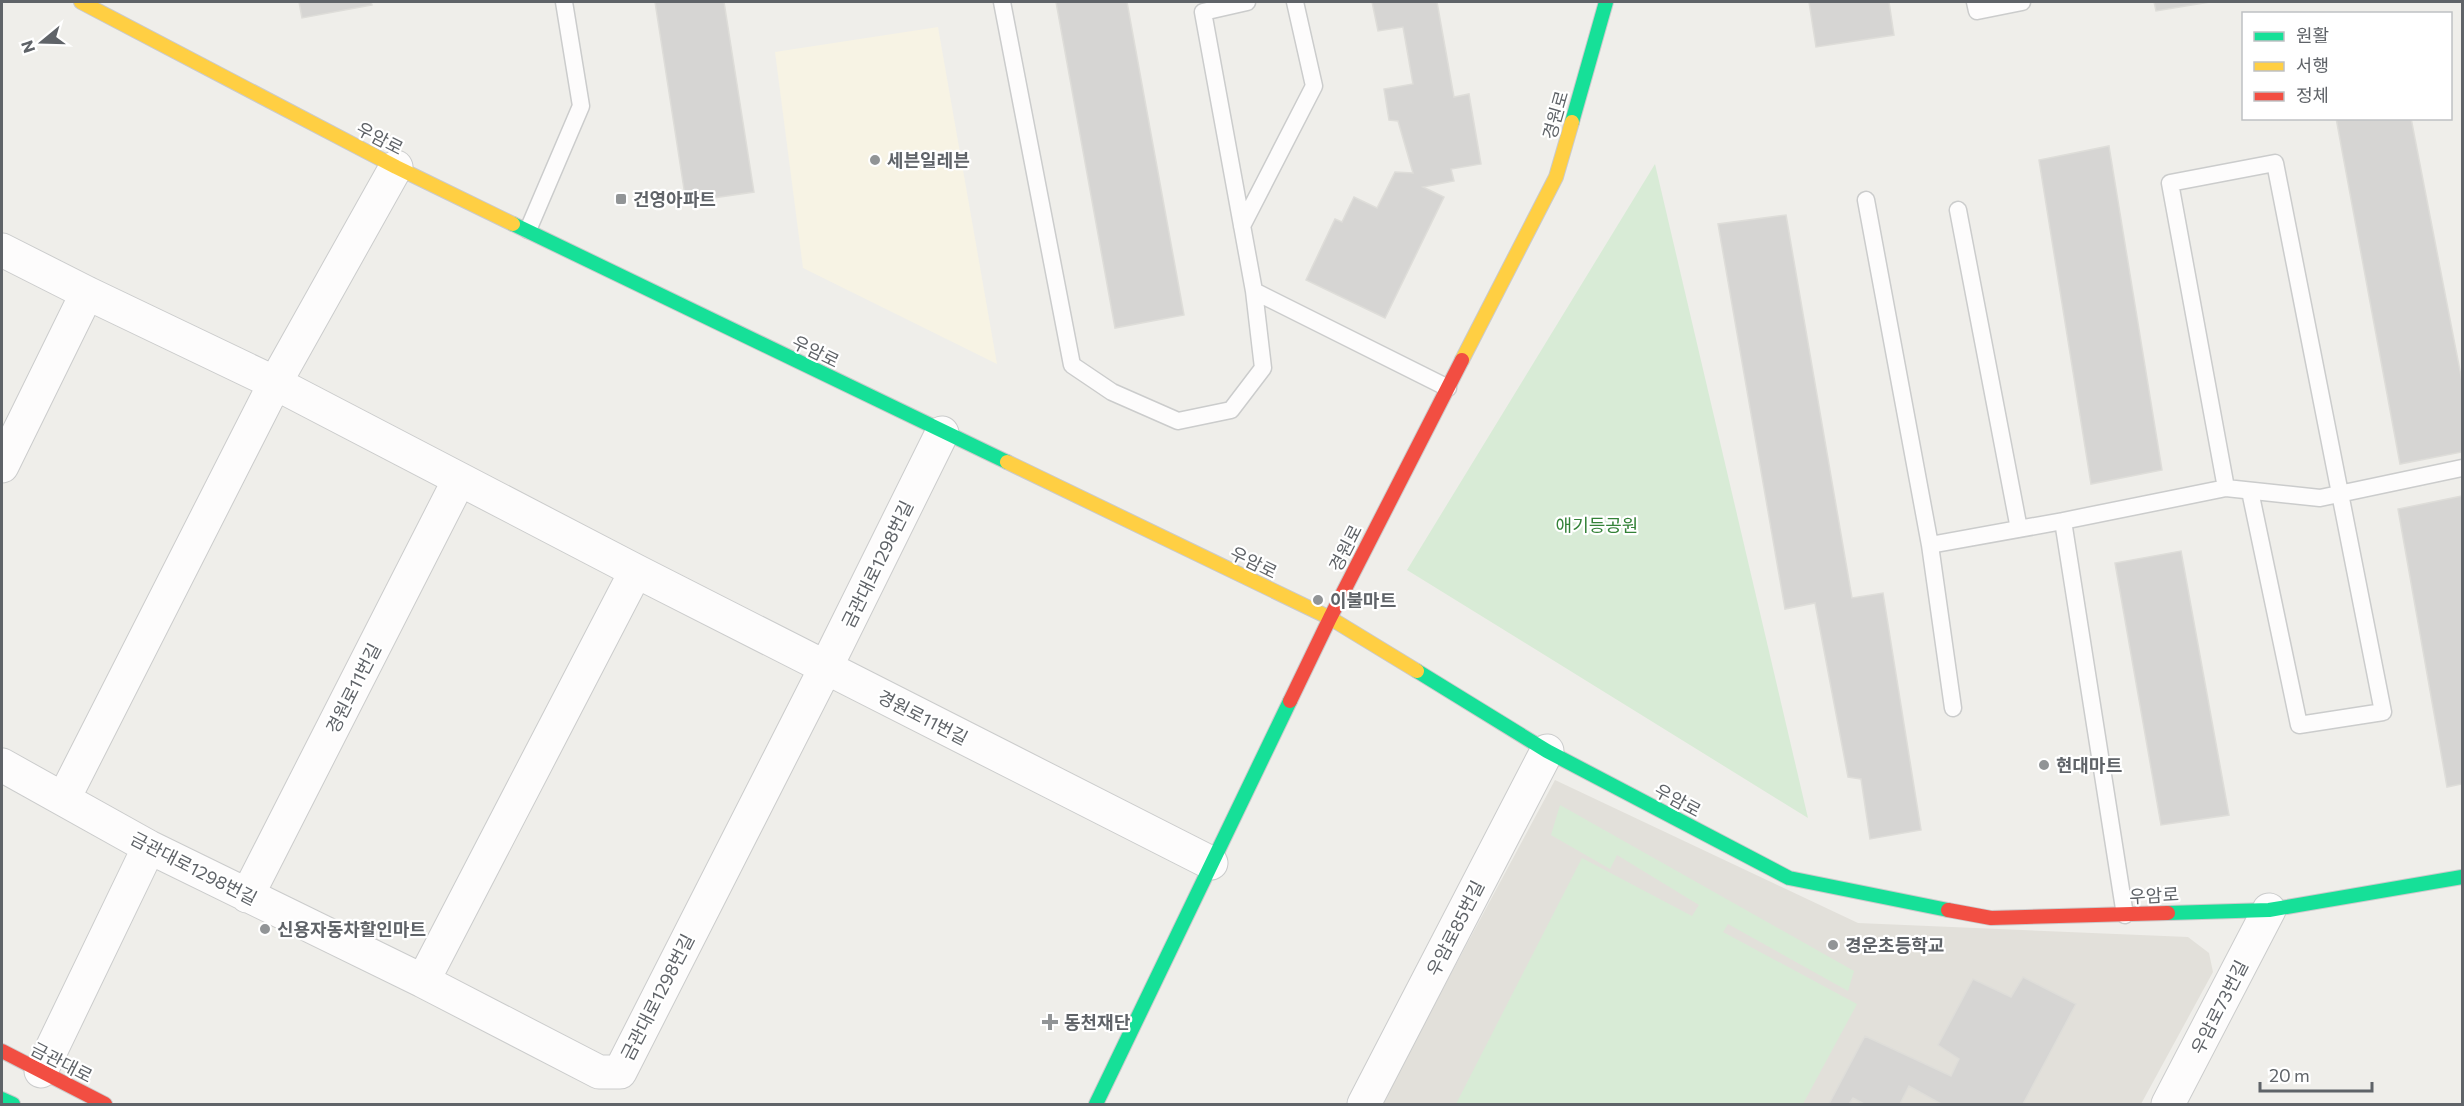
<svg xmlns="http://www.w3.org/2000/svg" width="2464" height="1106" viewBox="0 0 2464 1106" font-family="Commissioner,'Noto Sans KR',sans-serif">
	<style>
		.commercial { fill: #f7f3e4 }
		.education { fill: #e2e0da }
		.green { fill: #d8ebd6 }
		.building { fill: #d6d5d3; stroke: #deddd9; stroke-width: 1.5 }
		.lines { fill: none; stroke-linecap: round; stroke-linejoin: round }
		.lane-casing { stroke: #cbcccc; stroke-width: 19 }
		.street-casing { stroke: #cbcccc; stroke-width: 35 }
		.fast-casing { stroke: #cacacb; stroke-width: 16 }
		.slow-casing { stroke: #cacacb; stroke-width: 16 }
		.jam-casing { stroke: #cacacb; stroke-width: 16 }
		.lane { stroke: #fdfcfc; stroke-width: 16 }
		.street { stroke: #fdfcfc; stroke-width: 33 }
		.fast { stroke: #16e098; stroke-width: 14 }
		.slow { stroke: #ffcf43; stroke-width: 14 }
		.jam { stroke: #f24e42; stroke-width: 14 }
		.poi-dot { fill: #919496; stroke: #fff; stroke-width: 2 }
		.labels { text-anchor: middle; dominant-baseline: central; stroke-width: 4.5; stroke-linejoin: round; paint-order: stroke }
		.street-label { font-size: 18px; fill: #5f6368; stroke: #fff }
		.poi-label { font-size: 18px; font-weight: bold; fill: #5f6368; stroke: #fff; text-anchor: start }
		.park-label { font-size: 18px; fill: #348238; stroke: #fff }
	</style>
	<rect width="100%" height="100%" fill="#efeeea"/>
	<!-- commercial -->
	<path class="commercial" d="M938,27L997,364L803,268L775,52Z"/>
	<!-- education -->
	<path class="education" d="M1555,780L1858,923L2188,937L2209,953L2213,972L2141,1104H1381Z"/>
	<!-- green -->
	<path class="green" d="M1655,164L1808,818L1407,570Z
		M1560,805L1854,971L1848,991L1728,924L1723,932L1857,1004L1803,1104H1456L1582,858L1692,916L1699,905L1617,855L1610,869L1551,835Z"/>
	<!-- building -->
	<path class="building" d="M299,2H371L372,5L302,18Z
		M655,2H724L754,192L686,202Z
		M1056,2H1127L1184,315L1115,328Z
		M1372,2H1437L1454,97L1469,94L1481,164L1451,169L1454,181L1423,187L1444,197L1385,318L1306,280L1335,219L1342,222L1354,197L1377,208L1395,172L1413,173L1398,121L1389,120L1384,89L1413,84L1403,27L1378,31Z
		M1809,2H1889L1894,35L1816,47Z
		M2154,2H2210L2156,11Z
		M2336,118H2411L2462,381V452L2400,464Z
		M2109,146L2162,470L2091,484L2039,160Z
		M1786,215L1852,598L1883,593L1921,830L1870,839L1861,779L1848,777L1815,603L1785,609L1718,224Z
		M2462,496V784L2447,787L2398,509Z
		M2181,551L2229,815L2161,825L2115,563Z
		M2023,977L2076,1004L2023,1104H1941L1909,1086L1900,1104H1864L1853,1098L1849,1104H1829L1865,1036L1951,1076L1959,1059L1938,1045L1973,979L2011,997Z"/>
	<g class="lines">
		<defs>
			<path id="lane" d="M1002,2L1072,365L1112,392L1178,421L1231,410L1263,368L1254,291L1203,12L1247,2
				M1975,2L1977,11L2022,2
				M1866,200L1930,545L2063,521L2125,915
				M1958,210L2019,529
				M1242,226L1314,86L1295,2
				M528,230L581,106L564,2
				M1254,291L1448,388
				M2226,488L2170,183L2275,163L2383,712L2299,725L2250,491
				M2063,521L2226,488L2320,498L2462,468
				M1930,545L1953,708"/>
			<path id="street" d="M2,250L87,293L275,383L636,571L1211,863
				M2,466L87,293
				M2,765L149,847L423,981L599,1072H620L826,667L942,433
				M64,798L275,383L396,167
				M247,896L459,480
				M423,981L636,571
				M41,1071L149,847
				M1364,1104L1547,751
				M2168,1104L2269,910"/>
			<path id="fast" d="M1572,122L1606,2
				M513,224L1007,462
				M1417,671L1547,751L1789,878L1948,910
				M2168,913L2269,910L2462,877
				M2,1099L13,1104
				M1096,1104L1290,701"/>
			<path id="slow" d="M81,2L396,167L513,224
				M1462,360L1556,177L1572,122
				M1007,462L1330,618L1417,671"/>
			<path id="jam" d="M1290,701L1330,618L1462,360
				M1948,910L1991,918L2168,913
				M2,1051L105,1104"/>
		</defs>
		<!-- lane casing -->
		<use href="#lane" class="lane-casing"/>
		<!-- street casing -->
		<use href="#street" class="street-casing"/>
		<!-- fast casing -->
		<use href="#fast" class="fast-casing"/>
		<!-- slow casing -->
		<use href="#slow" class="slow-casing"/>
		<!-- jam casing -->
		<use href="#jam" class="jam-casing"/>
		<!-- lane -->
		<use href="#lane" class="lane"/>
		<!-- street -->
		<use href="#street" class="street"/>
		<!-- fast -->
		<use href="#fast" class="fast"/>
		<!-- slow -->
		<use href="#slow" class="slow"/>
		<!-- jam -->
		<use href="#jam" class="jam"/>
	</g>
	<!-- markers -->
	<g class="poi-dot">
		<circle cx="875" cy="160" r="6"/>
		<rect x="615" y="193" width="12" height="12" rx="3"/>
		<circle cx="1318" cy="600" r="6"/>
		<circle cx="2044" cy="765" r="6"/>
		<circle cx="265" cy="929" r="6"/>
		<circle cx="1833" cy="945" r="6"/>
		<path d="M1047 1013h6v6h6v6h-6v6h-6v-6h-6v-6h6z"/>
	</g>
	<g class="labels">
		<!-- street labels -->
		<g class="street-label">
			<text transform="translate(1555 115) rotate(-74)">경원로</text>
			<text transform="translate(380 138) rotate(27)">우암로</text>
			<text transform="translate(816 351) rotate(26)">우암로</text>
			<text transform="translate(1345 548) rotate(-63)">경원로</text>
			<text transform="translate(1254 562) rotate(26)">우암로</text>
			<text transform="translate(877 564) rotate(-64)">금관대로1298번길</text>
			<text transform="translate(353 688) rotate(-63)">경원로11번길</text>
			<text transform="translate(923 717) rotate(27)">경원로11번길</text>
			<text transform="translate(1678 800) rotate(28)">우암로</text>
			<text transform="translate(194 868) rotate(27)">금관대로1298번길</text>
			<text transform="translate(2154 895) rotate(-3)">우암로</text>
			<text transform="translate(1455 928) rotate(-63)">우암로85번길</text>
			<text transform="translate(657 997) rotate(-63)">금관대로1298번길</text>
			<text transform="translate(2219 1007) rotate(-63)">우암로73번길</text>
			<text transform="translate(62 1062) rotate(27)">금관대로</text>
		</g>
		<!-- poi labels -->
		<g class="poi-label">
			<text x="887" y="160">세븐일레븐</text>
			<text x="633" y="199">건영아파트</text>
			<text x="1330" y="600">이불마트</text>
			<text x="2056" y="765">현대마트</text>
			<text x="277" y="929">신용자동차할인마트</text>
			<text x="1845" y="945">경운초등학교</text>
			<text x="1064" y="1022">동천재단</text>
		</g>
		<!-- park labels -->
		<g class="park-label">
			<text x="1597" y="525">애기등공원</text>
		</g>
	</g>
	<!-- border -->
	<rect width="2464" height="1106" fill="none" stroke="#5f6368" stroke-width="6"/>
	<!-- legend -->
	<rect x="2242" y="12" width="210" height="108" fill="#ffffff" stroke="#bfc1c3" stroke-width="1.5"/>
	<rect x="2254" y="32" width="30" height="9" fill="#16e098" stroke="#bfc1c3" stroke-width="1.5"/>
	<text x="2296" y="42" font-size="18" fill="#5f6368">원활</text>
	<rect x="2254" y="62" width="30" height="9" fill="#ffcf43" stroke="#bfc1c3" stroke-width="1.5"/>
	<text x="2296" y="72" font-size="18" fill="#5f6368">서행</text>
	<rect x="2254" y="92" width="30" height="9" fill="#f24e42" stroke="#bfc1c3" stroke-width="1.5"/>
	<text x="2296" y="102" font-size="18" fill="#5f6368">정체</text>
	<!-- north arrow -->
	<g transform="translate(42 42) rotate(251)" stroke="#ffffff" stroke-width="4.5" paint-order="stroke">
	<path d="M0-4.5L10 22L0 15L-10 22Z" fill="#5f6368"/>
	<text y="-9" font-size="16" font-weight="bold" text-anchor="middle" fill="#5f6368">N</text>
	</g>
	<!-- scale -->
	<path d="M2260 1082v9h112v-9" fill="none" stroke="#5f6368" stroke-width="3"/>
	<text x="2269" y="1082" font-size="18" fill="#5f6368" stroke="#ffffff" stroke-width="4.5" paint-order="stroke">20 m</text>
</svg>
